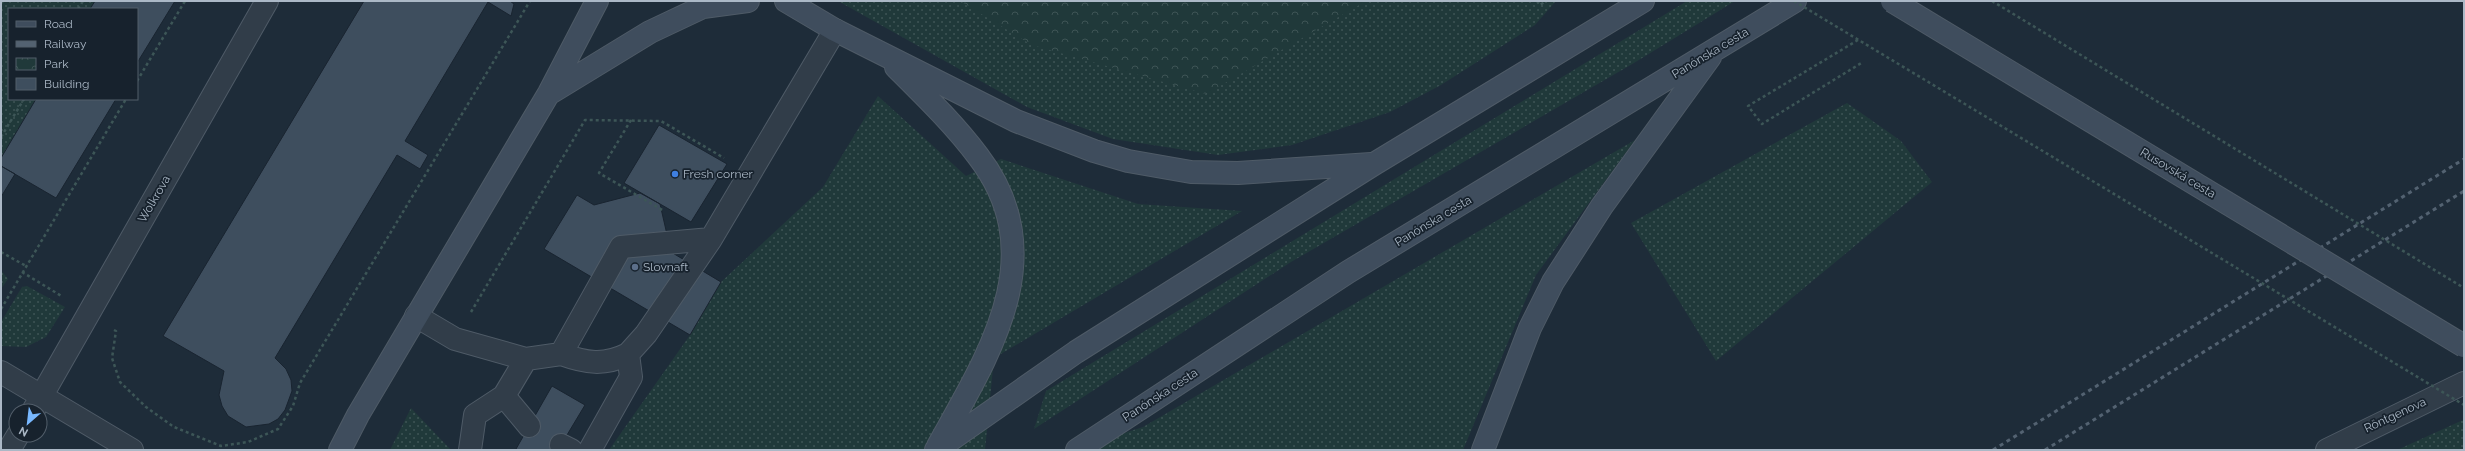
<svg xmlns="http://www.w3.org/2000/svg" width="2465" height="451" viewBox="0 0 2465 451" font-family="Raleway,sans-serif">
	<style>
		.grass { fill: url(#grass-dots) }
		.park { fill: url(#park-crowns) }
		.building { fill: #3e4e5e; stroke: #192430 }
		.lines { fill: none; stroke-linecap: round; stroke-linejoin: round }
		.lane-casing { stroke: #4f5b67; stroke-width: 24 }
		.street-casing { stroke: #4f5b67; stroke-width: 24 }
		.secondary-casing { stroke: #4f5b67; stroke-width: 24 }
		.path { stroke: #3d5657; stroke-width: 2.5; stroke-dasharray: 3 3; stroke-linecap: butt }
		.lane { stroke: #313d49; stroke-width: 22 }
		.street { stroke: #313d49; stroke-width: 22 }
		.secondary { stroke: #3f4d5d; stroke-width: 22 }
		.rail { stroke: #536271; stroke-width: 3; stroke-dasharray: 4 4; stroke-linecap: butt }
		.secondary-bridge-casing { stroke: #4f5b67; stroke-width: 24; stroke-linecap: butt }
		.path-bridge { stroke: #3d5657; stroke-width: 2.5; stroke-dasharray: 3 3; stroke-linecap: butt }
		.secondary-bridge { stroke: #3f4d5d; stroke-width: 22 }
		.shop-dot { fill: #3f7fe0; stroke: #17222d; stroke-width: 1.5 }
		.service-dot { fill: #5c6f8a; stroke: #17222d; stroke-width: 1.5 }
		.labels { text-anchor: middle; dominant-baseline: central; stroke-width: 3.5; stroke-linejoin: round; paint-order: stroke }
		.street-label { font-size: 12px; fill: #abb8c6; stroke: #17222d }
		.poi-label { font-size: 12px; fill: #abb8c6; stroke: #17222d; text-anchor: start }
	</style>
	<defs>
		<pattern id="grass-dots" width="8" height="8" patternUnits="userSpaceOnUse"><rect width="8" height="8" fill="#20393a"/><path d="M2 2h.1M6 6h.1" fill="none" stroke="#3e5455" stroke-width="1.8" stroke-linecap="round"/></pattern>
		<pattern id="park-crowns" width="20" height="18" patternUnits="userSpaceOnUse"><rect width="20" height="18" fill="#20393a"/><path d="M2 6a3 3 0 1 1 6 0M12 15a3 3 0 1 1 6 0" fill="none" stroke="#3e5455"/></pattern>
	</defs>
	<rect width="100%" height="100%" fill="#1e2c39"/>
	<!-- grass -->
	<path class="grass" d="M1,1H95L90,9H9V99H36L1,158Z
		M838,1H1556L1535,25L1441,85L1390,112L1292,145L1218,155L1113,139L1027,107Z
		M1687,1H1735L1634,63L1291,262L1034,429L1046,391Z
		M878,96L966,176L1001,159L1138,204L1242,211L994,358L985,450H609L690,335L721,282L823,187Z
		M1847,103L1901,141L1932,182L1716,361L1631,223Z
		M1635,140L1536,275L1463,450H1071L1143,427Z
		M1,270L8,279L1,289Z
		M27,286L65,307L46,337L26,347L1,346V322L22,287Z
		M411,408L451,450H390Z
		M2463,420L2464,450H2397Z"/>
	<!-- park -->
	<path class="park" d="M960,1H1366L1206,94L1032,45Z"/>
	<!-- building -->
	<path class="building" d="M95,1H175L137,63V9H90Z
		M364,1H510L514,4L511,16L488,2L405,141L428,155L420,169L397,155L275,358L286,369L291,380L292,391L285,410L278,419L269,424L246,427L228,416L222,406L219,395L224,371L163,336Z
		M36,99H116L56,198L1,166V158Z
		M659,125L727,164L691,222L624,183Z
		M1,166L15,174L1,197Z
		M640,193L660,204L671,252L721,282L690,335L544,249L577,195L594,205Z
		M552,386L585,405L558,450H518L516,449Z"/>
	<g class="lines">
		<defs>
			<path id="lane" d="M416,316L455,339L526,359L561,354L621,247L711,239L835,30
				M561,354C586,363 604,366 628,354L631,377L590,450
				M628,354L646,334L711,239
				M526,359L504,396L529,426
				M561,445L571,450
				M470,450L475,415L504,396"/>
			<path id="street" d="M1,372L132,450
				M33,411L267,1
				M9,450L18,435
				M2327,450L2464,383"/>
			<path id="secondary" d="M786,1L835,30L1016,121L1094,151L1128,161L1191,172L1238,173L1371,164
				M896,67C925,96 954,124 978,156C1054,255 989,354 938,446
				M550,93L650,32L703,7L748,1
				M340,450L358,415L549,93L597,1
				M936,450L1076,352L1374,164L1643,1
				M1077,450L1348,272L1795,1
				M1483,450L1530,328L1553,282L1602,206L1710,57"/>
		</defs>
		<!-- lane casing -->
		<use href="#lane" class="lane-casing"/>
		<!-- street casing -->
		<use href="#street" class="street-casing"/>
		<!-- secondary casing -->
		<use href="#secondary" class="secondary-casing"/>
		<!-- path -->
		<path class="path" d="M1537,1L1540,5L1546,1
			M1,3L3,1
			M78,9L83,1
			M1858,40L1748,106L1762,124L1863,62
			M137,81L185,1
			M631,120L599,173L664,211
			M1,137L24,99
			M1,252L26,266
			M22,272L63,297
			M1,309L126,99
			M471,312L585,120L661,121L724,158
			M114,330L116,331L112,358L120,382L146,407L174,427L221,446L248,442L278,429L293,406L300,383L530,1"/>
		<!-- lane -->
		<use href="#lane" class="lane"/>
		<!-- street -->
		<use href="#street" class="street"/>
		<!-- secondary -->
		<use href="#secondary" class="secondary"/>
		<!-- rail -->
		<path class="rail" d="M1993,450L2464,159
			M2045,450L2464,191"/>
		<defs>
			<path id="secondary-bridge" d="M1892,1L2464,346"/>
		</defs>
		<!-- secondary-bridge casing -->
		<use href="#secondary-bridge" class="secondary-bridge-casing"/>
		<!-- path-bridge -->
		<path class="path-bridge" d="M1794,1L2464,405
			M1992,1L2464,288"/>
		<!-- secondary-bridge -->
		<use href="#secondary-bridge" class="secondary-bridge"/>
	</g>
	<!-- markers -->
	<circle class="shop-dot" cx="675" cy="174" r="4"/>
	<circle class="service-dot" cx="635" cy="267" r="4"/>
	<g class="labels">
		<!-- street labels -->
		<g class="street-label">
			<text transform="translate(1710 53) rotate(-31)">Panónska cesta</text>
			<text transform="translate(2178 173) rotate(31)">Rusovská cesta</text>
			<text transform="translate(154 199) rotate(-60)">Wolkrova</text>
			<text transform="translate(1433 221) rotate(-31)">Panónska cesta</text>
			<text transform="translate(1160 395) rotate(-33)">Panónska cesta</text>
			<text transform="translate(2395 415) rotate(-25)">Röntgenova</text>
		</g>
		<!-- poi labels -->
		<g class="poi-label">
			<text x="683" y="174">Fresh corner</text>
			<text x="643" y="267">Slovnaft</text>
		</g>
	</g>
	<!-- border -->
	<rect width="2465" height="451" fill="none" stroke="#abb8c6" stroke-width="4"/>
	<!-- legend -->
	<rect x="8" y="8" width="130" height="92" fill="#17222d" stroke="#525e6a"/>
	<rect x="16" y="21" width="20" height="6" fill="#3f4d5d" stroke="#525e6a"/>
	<text x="44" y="28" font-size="12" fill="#abb8c6">Road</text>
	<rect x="16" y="41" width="20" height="6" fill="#536271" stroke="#525e6a"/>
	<text x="44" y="48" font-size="12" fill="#abb8c6">Railway</text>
	<rect x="16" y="58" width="20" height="12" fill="url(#park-crowns)" stroke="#525e6a"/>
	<text x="44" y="68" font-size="12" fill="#abb8c6">Park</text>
	<rect x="16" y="78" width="20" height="12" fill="#3e4e5e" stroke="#525e6a"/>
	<text x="44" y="88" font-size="12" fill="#abb8c6">Building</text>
	<!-- north arrow -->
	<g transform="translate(28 423) rotate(208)"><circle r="19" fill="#17222d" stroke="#525e6a"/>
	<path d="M0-3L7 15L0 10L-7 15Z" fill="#78b8ff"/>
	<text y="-6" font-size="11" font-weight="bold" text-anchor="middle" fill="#abb8c6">N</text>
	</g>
</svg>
